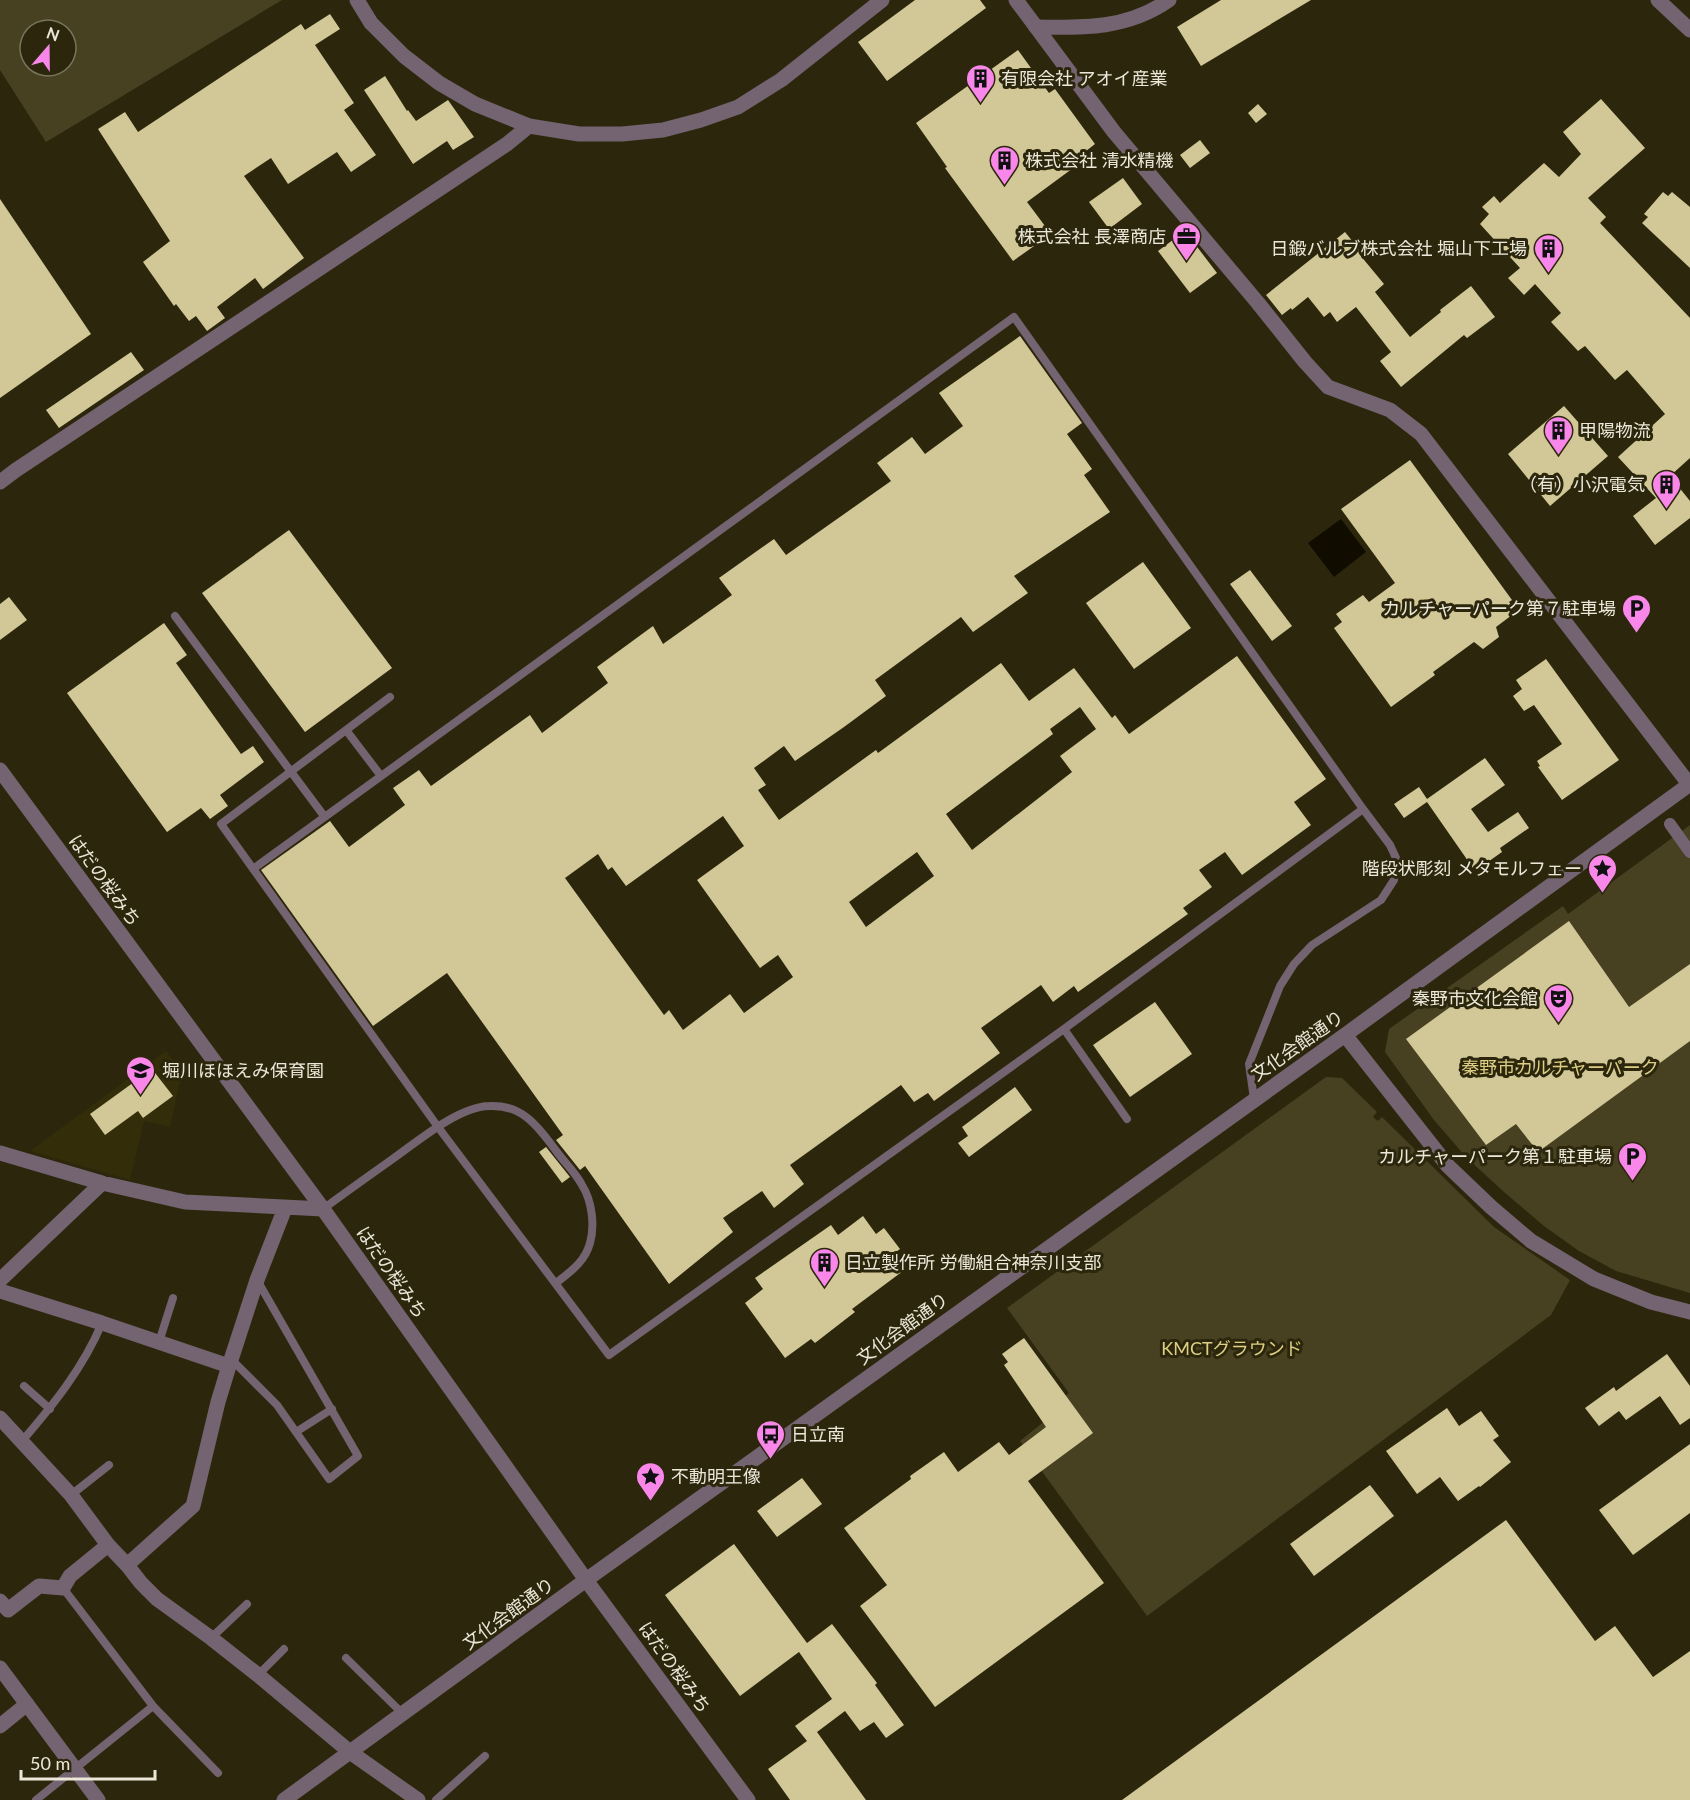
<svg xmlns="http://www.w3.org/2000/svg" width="1690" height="1800" viewBox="0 0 1690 1800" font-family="Lato,'Noto Sans JP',sans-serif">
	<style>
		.built { fill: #332d09 }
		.green { fill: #474122; fill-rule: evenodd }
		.water { fill: #100c00 }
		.building { fill: #d1c797; fill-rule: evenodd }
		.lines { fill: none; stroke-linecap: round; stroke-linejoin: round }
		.service { stroke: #746370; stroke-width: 8 }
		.pedestrian { stroke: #746370; stroke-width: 12 }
		.minor { stroke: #746370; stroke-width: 15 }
		.tertiary { stroke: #746370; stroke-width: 15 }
		.labels { text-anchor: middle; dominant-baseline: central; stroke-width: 6; stroke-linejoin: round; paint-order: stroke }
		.poi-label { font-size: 18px; fill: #ebe8d9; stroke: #2c270c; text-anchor: start }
		.street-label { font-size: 18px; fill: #ebe8d9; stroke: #2c270c }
		.park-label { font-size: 18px; fill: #dcce84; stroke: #2c270c }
	</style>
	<rect width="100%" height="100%" fill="#2c270c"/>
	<!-- built -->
	<path class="built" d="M166,1051L182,1072L170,1127L144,1121L130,1180L30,1151Z"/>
	<!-- green -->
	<path class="green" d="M0,0H282L46,142L0,70ZM30,30H66V66H30Z
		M1690,825V1293L1616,1271L1579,1251L1544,1226L1504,1192L1466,1157L1434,1120L1385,1052L1389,1029L1563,906L1568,914Z
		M1326,1077L1342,1078L1377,1112L1373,1117L1378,1121L1382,1117L1494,1227L1570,1280L1551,1315L1147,1616L1020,1441L1061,1408L1057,1403L1069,1393L1007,1308Z"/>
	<!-- water -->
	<path class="water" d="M1341,519L1366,552L1334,577L1308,543Z"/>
	<!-- building -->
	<path class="building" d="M915,0H980L986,8L887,81L858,42Z
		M1221,0H1311L1201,66L1177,27Z
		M330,14L340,29L315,45L354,103L344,110L376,155L351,172L337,152L288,184L271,158L244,176L304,258L263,289L255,278L217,307L225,318L207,331L196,316L189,321L176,304L174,306L143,262L170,241L98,129L125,112L138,132L301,24L305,30Z
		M1018,50L1049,93L1055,89L1095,144L1081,155L1084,160L1027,202L1051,234L1013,261L945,168L947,167L916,123Z
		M385,76L407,111L408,110L416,121L448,100L474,137L453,150L447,141L413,164L364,90Z
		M1601,99L1645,148L1588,198L1606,217L1600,223L1690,318V458L1670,476L1690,501V518L1655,545L1633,516L1656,498L1618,457L1665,414L1627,370L1615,380L1585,346L1578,351L1551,322L1561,313L1535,284L1524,295L1508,278L1520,268L1480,224L1489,214L1482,207L1494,196L1500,203L1544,163L1559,177L1581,154L1563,132Z
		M1258,104L1267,114L1256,123L1248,113Z
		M1200,140L1210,153L1190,168L1180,155Z
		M1123,178L1142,204L1109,229L1089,202Z
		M1663,192L1668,196L1672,192L1690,207V268L1642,223L1648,217L1644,214Z
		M0,199L91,334L0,398Z
		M1185,231L1217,273L1190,293L1158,251Z
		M1345,232L1362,253L1360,255L1384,284L1375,292L1410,337L1441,312L1440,310L1471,286L1495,317L1467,338L1464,335L1401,387L1380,361L1391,352L1356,307L1337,322L1330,312L1324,317L1308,297L1292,310L1291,308L1282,315L1266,295Z
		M1020,336L1082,423L1067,434L1092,469L1084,475L1110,512L1014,576L1028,593L973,632L961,617L875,680L886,696L844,727L795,761L784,746L754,768L766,785L758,790L779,820L876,750L878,753L1001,663L1029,701L1074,668L1112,718L1115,715L1129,734L1237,656L1326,779L1294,802L1311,825L1242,875L1225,852L1199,870L1212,887L1183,908L1188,914L1078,992L1074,986L1053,1002L1041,985L981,1028L1000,1053L934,1101L928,1093L914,1102L901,1085L790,1165L804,1184L774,1208L762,1191L723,1218L733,1232L669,1284L585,1166L580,1170L556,1140L563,1135L447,973L373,1026L261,870L330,821L349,847L405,805L393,788L419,770L431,786L530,715L542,733L608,683L597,667L653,626L663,644L732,595L719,578L774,539L786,555L891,481L877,463L912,437L925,454L963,426L939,393ZM1080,707L1096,729L1060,756L1072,772L972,850L946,814L1053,734L1050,729ZM723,816L744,846L697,880L760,968L778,955L793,977L744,1013L730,994L683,1030L669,1010L664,1015L565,878L598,854L608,870L612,867L626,886ZM917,852L934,876L866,927L849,902Z
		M131,352L144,370L59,428L46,410Z
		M1564,406L1608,456L1550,506L1508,454Z
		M1410,460L1512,600L1509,602L1516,612L1496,627L1499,637L1483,649L1474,642L1433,672L1435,675L1391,707L1334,628L1342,622L1336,614L1363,595L1369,602L1395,583L1341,509Z
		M289,530L392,668L305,732L202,593Z
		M1143,562L1191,628L1134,669L1086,603Z
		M1250,570L1292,626L1272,641L1230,584Z
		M9,597L27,620L0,640V604Z
		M164,623L187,655L176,663L241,754L253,746L264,762L220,795L228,806L210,819L201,808L167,832L67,693Z
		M1546,659L1619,760L1562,800L1538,767L1540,766L1537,761L1562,744L1534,705L1524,711L1513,696L1522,689L1516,680Z
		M1485,758L1505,785L1471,809L1488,832L1518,812L1529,828L1500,848L1502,852L1475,871L1427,802L1404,818L1394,804L1419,787L1427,799Z
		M1569,921L1629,1007L1690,964V1041L1538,1152L1516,1124L1486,1145L1406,1039Z
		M1155,1002L1192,1054L1130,1097L1093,1045Z
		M152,1069L173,1096L143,1118L138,1111L105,1135L90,1114Z
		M1015,1087L1032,1110L969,1157L958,1143L968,1136L962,1127Z
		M546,1147L570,1177L562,1183L539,1152Z
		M863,1216L876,1234L884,1228L900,1249L892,1255L903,1271L852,1309L855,1312L815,1343L811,1339L785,1358L745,1303L763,1289L755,1278L831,1225L838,1235Z
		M1024,1338L1093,1433L1028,1481L1104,1583L935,1707L860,1606L887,1585L844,1528L911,1479L910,1476L944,1452L958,1472L999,1442L1009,1455L1046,1427L1004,1365L1008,1362L1002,1354Z
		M1667,1354L1690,1386V1418L1680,1425L1660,1396L1626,1420L1619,1411L1599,1426L1585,1408L1614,1387L1616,1391Z
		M1447,1408L1459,1426L1481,1411L1499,1436L1493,1440L1511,1462L1480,1487L1479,1486L1458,1501L1440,1477L1417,1494L1386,1451Z
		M1690,1444V1513L1633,1555L1599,1510Z
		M802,1478L822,1504L777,1537L757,1511Z
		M1370,1485L1394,1516L1314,1576L1290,1544Z
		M1506,1520L1595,1641L1615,1626L1653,1677L1690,1651V1800H1122Z
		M734,1544L807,1643L832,1624L877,1683L875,1685L904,1725L886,1738L874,1722L860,1731L845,1711L817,1732L866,1800H790L768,1769L807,1741L795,1726L832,1699L799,1652L740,1696L665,1595Z"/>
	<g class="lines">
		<!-- service -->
		<path class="service" d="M175,616L324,816
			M390,697L221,824L438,1127L609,1355L1064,1029L1363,809
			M346,730L381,776
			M253,869L1014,317L1363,809L1390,845L1396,858L1394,880L1381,900L1312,945L1294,964L1280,986L1249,1064L1254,1099
			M1064,1029L1127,1119
			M323,1209C346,1192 370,1175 394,1158C418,1141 458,1107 489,1106C523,1104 539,1128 557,1152C565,1163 576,1173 582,1185C592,1201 595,1225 590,1243C585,1262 570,1272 556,1283
			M159,1342L173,1298
			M231,1359L277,1405L329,1479L358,1456L257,1280
			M24,1386L50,1409
			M296,1432L332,1409
			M22,1441C54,1404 83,1368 102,1323
			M71,1495L109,1465
			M63,1588L153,1706L218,1773
			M211,1638L247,1604
			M346,1658L403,1714
			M258,1675L284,1649
			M36,1800L153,1706
			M436,1800L485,1756"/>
		<!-- pedestrian -->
		<path class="pedestrian" d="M1670,824L1690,852"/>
		<!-- minor -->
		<path class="minor" d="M1036,27C1084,28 1128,29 1169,0
			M0,482L16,470L507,144L529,126
			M0,1153L102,1183L185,1202L323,1209
			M0,1280L102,1183
			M0,1291L102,1323L229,1366
			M0,1418L71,1495L108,1545L127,1565L141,1583L157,1599L211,1638L258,1675L350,1752L418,1800
			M127,1565L193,1506L218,1402L229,1366L257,1280L285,1208
			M0,1601L8,1610L39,1586L63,1588L70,1576L108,1545
			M0,1668L98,1800
			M0,1726L27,1704"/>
		<!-- tertiary -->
		<path class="tertiary" d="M357,0L371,23L404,56L439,83L475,104L529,126L579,134H622L663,130L701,120L738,107L781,80L882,0
			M1016,0L1114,132L1258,303L1305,362L1328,387L1390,410L1421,434L1689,784
			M1658,0L1690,30
			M0,770L323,1209L586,1580L748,1800
			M1345,1035L1448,1166L1491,1207L1531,1241L1594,1279L1651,1302L1690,1312
			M284,1800L586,1580L1345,1035L1690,784"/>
	</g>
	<!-- icons -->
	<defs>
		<symbol id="building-pin" viewBox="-11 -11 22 30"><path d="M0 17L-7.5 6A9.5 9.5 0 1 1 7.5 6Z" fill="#f987e9" stroke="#2c270c"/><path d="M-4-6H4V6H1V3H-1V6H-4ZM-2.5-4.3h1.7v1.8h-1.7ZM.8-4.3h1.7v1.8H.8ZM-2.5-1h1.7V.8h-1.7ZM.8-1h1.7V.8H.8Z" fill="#111"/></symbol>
		<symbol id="office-pin" viewBox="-11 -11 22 30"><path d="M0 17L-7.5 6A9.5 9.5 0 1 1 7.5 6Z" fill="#f987e9" stroke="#2c270c"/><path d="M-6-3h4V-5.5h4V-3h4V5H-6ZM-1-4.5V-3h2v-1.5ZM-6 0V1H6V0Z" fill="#111"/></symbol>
		<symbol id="parking-pin" viewBox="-11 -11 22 30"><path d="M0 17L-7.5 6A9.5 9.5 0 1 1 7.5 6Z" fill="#f987e9" stroke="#2c270c"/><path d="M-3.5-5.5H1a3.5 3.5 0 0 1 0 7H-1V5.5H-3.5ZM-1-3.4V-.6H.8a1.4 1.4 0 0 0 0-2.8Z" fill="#111"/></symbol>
		<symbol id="sight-pin" viewBox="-11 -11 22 30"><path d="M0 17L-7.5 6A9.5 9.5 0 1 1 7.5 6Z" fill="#f987e9" stroke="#2c270c"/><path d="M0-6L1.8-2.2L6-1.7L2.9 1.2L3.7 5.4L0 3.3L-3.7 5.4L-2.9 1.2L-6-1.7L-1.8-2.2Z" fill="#111"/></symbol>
		<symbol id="theatre-pin" viewBox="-11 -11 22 30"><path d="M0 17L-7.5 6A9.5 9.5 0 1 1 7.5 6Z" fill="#f987e9" stroke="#2c270c"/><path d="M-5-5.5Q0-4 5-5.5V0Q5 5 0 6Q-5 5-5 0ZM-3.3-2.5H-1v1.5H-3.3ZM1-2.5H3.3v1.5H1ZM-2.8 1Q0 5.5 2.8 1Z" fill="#111"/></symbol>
		<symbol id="school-pin" viewBox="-11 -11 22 30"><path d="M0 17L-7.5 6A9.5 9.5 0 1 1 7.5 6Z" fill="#f987e9" stroke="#2c270c"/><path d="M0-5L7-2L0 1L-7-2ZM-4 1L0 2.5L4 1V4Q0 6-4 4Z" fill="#111"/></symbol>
		<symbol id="bus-pin" viewBox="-11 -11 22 30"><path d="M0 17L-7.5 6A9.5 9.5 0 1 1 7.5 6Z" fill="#f987e9" stroke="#2c270c"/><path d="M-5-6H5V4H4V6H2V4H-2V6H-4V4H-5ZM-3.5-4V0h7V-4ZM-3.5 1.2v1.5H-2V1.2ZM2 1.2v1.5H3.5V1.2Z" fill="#111"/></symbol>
	</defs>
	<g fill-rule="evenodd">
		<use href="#building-pin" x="964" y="62" width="33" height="45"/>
		<use href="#building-pin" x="988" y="144" width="33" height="45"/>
		<use href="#office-pin" x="1170" y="220" width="33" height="45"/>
		<use href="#building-pin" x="1532" y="232" width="33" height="45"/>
		<use href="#building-pin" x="1542" y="414" width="33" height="45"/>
		<use href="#building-pin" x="1650" y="468" width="33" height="45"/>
		<use href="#parking-pin" x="1620" y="592" width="33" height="45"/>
		<use href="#sight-pin" x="1586" y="852" width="33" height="45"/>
		<use href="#theatre-pin" x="1542" y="982" width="33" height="45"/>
		<use href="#school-pin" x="124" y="1054" width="33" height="45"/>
		<use href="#parking-pin" x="1616" y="1140" width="33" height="45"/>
		<use href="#building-pin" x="808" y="1246" width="33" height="45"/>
		<use href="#bus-pin" x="754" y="1418" width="33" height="45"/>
		<use href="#sight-pin" x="634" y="1460" width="33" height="45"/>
	</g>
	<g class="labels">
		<!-- poi labels -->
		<g class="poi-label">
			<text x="1001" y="78">有限会社 アオイ産業</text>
			<text x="1025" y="160">株式会社 清水精機</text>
			<text x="1166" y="236" text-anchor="end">株式会社 長澤商店</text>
			<text x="1527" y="248" text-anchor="end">日鍛バルブ株式会社 堀山下工場</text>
			<text x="1579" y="430">甲陽物流</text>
			<text x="1645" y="484" text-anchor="end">（有）小沢電気</text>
			<text x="1616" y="608" text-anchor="end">カルチャーパーク第７駐車場</text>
			<text x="1582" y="868" text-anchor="end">階段状彫刻 メタモルフェー</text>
			<text x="1538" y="998" text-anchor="end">秦野市文化会館</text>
			<text x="162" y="1070">堀川ほほえみ保育園</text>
			<text x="1612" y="1156" text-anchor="end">カルチャーパーク第１駐車場</text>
			<text x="845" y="1262">日立製作所 労働組合神奈川支部</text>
			<text x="791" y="1434">日立南</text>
			<text x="671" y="1476">不動明王像</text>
		</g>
		<!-- street labels -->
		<g class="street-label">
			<text transform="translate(105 880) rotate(54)">はだの桜みち</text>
			<text transform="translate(1297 1045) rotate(-35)">文化会館通り</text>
			<text transform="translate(392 1272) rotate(55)">はだの桜みち</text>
			<text transform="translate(902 1328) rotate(-36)">文化会館通り</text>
			<text transform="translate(508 1613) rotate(-36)">文化会館通り</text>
			<text transform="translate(675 1667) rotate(54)">はだの桜みち</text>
		</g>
		<!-- park labels -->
		<g class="park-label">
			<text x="1560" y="1067">秦野市カルチャーパーク</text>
			<text x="1232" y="1348">KMCTグラウンド</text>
		</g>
	</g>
	<!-- north arrow -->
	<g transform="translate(48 48) rotate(20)"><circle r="28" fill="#2c270c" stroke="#78745e" stroke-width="1.5"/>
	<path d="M0-4.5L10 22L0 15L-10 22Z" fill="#f987e9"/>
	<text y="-9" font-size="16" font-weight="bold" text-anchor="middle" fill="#ebe8d9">N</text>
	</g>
	<!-- scale -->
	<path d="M21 1770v9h134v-9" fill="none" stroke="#ebe8d9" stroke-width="3"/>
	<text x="30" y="1770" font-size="18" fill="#ebe8d9" stroke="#2c270c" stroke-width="4.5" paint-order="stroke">50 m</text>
</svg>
